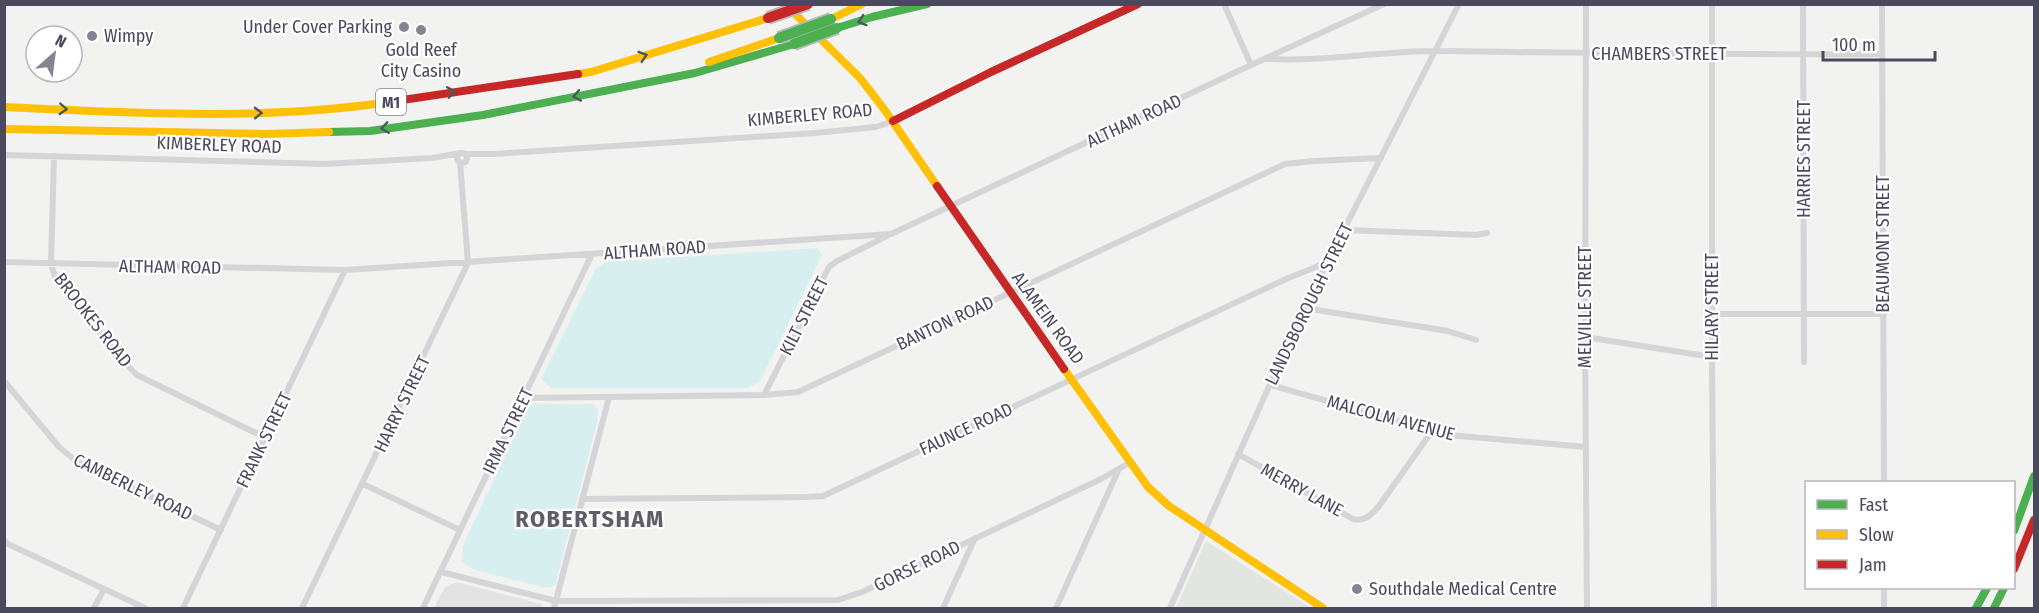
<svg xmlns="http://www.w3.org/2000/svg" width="2039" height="613" viewBox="0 0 2039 613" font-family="'Fira Sans Condensed',sans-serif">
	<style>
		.commercial { fill: #e3e6e0 }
		.education { fill: #e4e3e3 }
		.green { fill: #d8efef }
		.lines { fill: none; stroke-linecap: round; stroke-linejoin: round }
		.street { stroke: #d5d5d8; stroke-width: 6 }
		.fast { stroke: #4caf50; stroke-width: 8 }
		.slow { stroke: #ffc107; stroke-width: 8 }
		.jam { stroke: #c62828; stroke-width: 8 }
		.fast-bridge-casing { stroke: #b8b7c0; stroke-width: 14; stroke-linecap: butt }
		.jam-bridge-casing { stroke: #b8b7c0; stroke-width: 14; stroke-linecap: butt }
		.fast-bridge { stroke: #4caf50; stroke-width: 10 }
		.jam-bridge { stroke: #c62828; stroke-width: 10 }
		.oneway { stroke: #4b585b }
		.poi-dot { fill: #858491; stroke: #fff; stroke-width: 2 }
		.labels { text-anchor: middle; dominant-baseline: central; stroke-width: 4.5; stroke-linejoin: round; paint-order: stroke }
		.shield { fill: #fff; stroke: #81808e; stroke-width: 1.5 }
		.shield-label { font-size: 16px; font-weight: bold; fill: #4b495d }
		.poi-label { font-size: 18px; fill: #4b495d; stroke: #fff; text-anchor: start }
		.street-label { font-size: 18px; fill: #4b495d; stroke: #fff }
		.district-label { font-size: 24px; font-weight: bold; letter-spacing: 1.5px; fill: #5f5d65; stroke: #fff }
	</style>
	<rect width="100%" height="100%" fill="#f2f2f1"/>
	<!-- commercial -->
	<path class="commercial" d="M1206,541L1311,608H1176Z"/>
	<!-- education -->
	<path class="education" d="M456,582L541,604L543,608H434L445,587Z"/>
	<!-- green -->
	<path class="green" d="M817,248L822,255L760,381L748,388H551L541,379L596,268L607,262Z
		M536,404H594L598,410V419L555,585L546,588L475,570L462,562L463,546L467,536L524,417L528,408Z"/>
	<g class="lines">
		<!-- street -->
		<path class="street" d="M1224,4L1251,65
			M1586,4L1585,337L1587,608
			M1712,4V357L1714,608
			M1803,4L1804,362
			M1882,4L1884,482
			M1268,59C1324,62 1380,51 1436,51C1585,53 1733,55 1882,54
			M457 158a5 5 0 1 1 10 0a5 5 0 1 1-10 0Z
			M465,154H494L815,133L876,127L893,121
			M4,155L325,164L432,158L461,153
			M54,156L51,264L56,280L125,363L137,375L266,438
			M1345,230L1476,235L1487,233
			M4,262L345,270L891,234L1251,65L1384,4
			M1304,308L1448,331L1476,340
			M1712,314H1884
			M1585,337L1712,357
			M4,381L59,447L76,461L221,530
			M1270,385L1448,435L1586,447
			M764,395L829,267L837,261L887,236
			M524,398L764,395L798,392L1285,164L1314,161L1381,158
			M1238,454L1353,519C1365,522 1371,515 1379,506L1432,431
			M363,484L460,530
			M582,499L807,497L823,496L1286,279L1328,262
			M4,540L8,544L145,608
			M441,572L556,601L838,600L862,592L1101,479L1129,463
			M94,608L104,589
			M183,608L345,270
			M302,608L468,263L460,162
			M423,608L592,254
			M554,608L609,397
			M943,608L975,538
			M1056,608L1118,471
			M1170,608L1304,308L1459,4
			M1884,608V588"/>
		<!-- fast -->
		<path class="fast" d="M837,28L872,17L927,4
			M329,132L370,131L483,115L695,73L794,44
			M2014,531L2034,476
			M1976,608L1987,588
			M1994,608L2004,588"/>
		<!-- slow -->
		<path class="slow" d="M785,4L860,78L884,109L937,186
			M831,19L862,4
			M709,62L779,38
			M578,74L591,72L768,18
			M4,107C132,113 262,121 389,102
			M4,129L265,134L329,132
			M1064,369L1148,487L1169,506L1323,608"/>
		<!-- jam -->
		<path class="jam" d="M389,102L578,74
			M893,121L991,72L1138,4
			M937,186L1064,369
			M2014,569L2034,520"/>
		<defs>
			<path id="fast-bridge" d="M779,38L831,19
				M794,44L837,28"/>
			<path id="jam-bridge" d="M768,18L808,4"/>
		</defs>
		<!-- fast-bridge casing -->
		<use href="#fast-bridge" class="fast-bridge-casing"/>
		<!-- jam-bridge casing -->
		<use href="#jam-bridge" class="jam-bridge-casing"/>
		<!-- fast-bridge -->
		<use href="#fast-bridge" class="fast-bridge"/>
		<!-- jam-bridge -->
		<use href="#jam-bridge" class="jam-bridge"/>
	</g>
	<!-- one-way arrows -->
	<defs><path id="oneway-chevron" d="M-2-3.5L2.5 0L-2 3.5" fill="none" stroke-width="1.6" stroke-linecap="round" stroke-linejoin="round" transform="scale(1.5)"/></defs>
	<g class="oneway">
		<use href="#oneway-chevron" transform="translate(862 21) rotate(162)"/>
		<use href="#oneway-chevron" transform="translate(643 56) rotate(-17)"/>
		<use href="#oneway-chevron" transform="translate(451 92) rotate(-9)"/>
		<use href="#oneway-chevron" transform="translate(577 96) rotate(169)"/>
		<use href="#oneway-chevron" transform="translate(63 109) rotate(3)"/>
		<use href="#oneway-chevron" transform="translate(258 113) rotate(-1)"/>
		<use href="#oneway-chevron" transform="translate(385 128) rotate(172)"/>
	</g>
	<!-- markers -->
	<g class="poi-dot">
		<circle cx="404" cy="27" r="6"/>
		<circle cx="421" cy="30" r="6"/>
		<circle cx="92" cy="36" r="6"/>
		<circle cx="1357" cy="589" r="6"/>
	</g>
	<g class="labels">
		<!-- shield labels -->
		<rect class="shield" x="376" y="89" width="30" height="26" rx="4.5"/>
		<g class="shield-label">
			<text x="391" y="102">M1</text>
		</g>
		<!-- poi labels -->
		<g class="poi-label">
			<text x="392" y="27" text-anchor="end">Under Cover Parking</text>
			<text x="104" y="36">Wimpy</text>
			<text x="421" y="50" text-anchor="middle">Gold Reef<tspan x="421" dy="21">City Casino</tspan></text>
			<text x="1369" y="589">Southdale Medical Centre</text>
		</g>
		<!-- street labels -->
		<g class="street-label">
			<text x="1659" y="54">CHAMBERS STREET</text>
			<text transform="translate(810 115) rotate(-5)">KIMBERLEY ROAD</text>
			<text transform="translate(1134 121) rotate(-25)">ALTHAM ROAD</text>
			<text transform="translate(219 145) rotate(2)">KIMBERLEY ROAD</text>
			<text transform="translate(1804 159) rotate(-90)">HARRIES STREET</text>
			<text transform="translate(1883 244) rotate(-90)">BEAUMONT STREET</text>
			<text transform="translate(655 250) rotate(-4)">ALTHAM ROAD</text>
			<text transform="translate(170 267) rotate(1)">ALTHAM ROAD</text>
			<text transform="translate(1309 304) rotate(-64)">LANDSBOROUGH STREET</text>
			<text transform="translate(1585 307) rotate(-90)">MELVILLE STREET</text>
			<text transform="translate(1712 307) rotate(-90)">HILARY STREET</text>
			<text transform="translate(804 316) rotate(-63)">KILT STREET</text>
			<text transform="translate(1048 318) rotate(54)">ALAMEIN ROAD</text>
			<text transform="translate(93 320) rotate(52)">BROOKES ROAD</text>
			<text transform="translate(945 323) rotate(-25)">BANTON ROAD</text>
			<text transform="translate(402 404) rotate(-64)">HARRY STREET</text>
			<text transform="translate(1391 418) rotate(15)">MALCOLM AVENUE</text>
			<text transform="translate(966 429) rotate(-25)">FAUNCE ROAD</text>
			<text transform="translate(508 431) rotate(-64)">IRMA STREET</text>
			<text transform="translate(264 440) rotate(-64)">FRANK STREET</text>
			<text transform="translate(133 487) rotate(26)">CAMBERLEY ROAD</text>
			<text transform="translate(1302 490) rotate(29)">MERRY LANE</text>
			<text transform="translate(917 566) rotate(-26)">GORSE ROAD</text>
		</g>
		<!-- district labels -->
		<g class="district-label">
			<text x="590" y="519">ROBERTSHAM</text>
		</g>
	</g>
	<!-- border -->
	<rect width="2039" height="613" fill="none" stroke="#4b495d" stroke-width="12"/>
	<!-- legend -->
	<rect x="1805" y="481" width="210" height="108" fill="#ffffff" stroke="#b7b6be" stroke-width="1.5"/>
	<rect x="1817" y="500" width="30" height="9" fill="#4caf50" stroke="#b7b6be" stroke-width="1.5"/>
	<text x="1859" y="511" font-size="18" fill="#4b495d">Fast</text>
	<rect x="1817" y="530" width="30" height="9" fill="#ffc107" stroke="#b7b6be" stroke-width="1.5"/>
	<text x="1859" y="541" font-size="18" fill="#4b495d">Slow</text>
	<rect x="1817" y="560" width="30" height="9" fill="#c62828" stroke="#b7b6be" stroke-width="1.5"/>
	<text x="1859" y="571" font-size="18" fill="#4b495d">Jam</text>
	<!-- north arrow -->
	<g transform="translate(54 54) rotate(28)"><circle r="28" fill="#ffffff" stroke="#b7b6be" stroke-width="1.5"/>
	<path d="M0-4.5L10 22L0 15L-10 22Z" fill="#858491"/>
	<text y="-9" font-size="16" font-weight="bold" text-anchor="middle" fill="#4b495d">N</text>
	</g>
	<!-- scale -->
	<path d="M1823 51v9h112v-9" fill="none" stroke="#4b495d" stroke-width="3"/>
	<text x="1832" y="51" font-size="18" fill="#4b495d" stroke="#ffffff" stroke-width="4.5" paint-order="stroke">100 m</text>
</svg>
